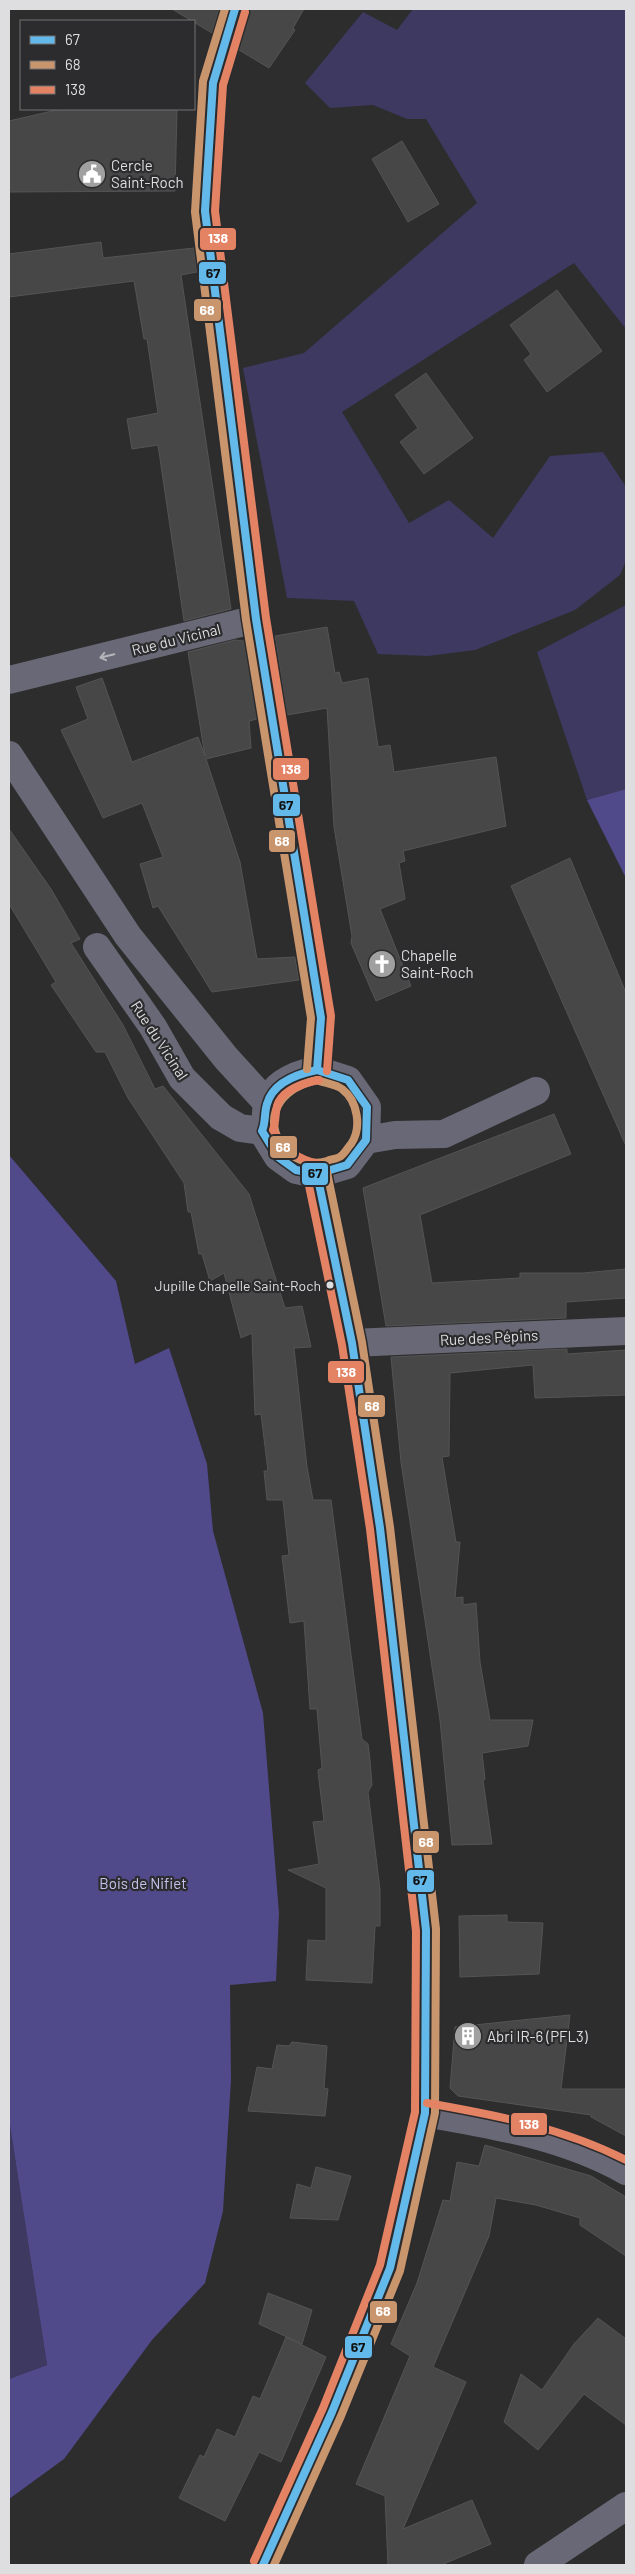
<svg xmlns="http://www.w3.org/2000/svg" width="635" height="2574" viewBox="0 0 635 2574" font-family="Barlow,sans-serif">
	<style>
		.green { fill: #3d3961 }
		.forest { fill: #50498a }
		.building { fill: #474747; stroke: #545454 }
		.lines { fill: none; stroke-linecap: round; stroke-linejoin: round }
		.minor { stroke: #696876; stroke-width: 28 }
		.bus-1-casing { stroke: #2c2c2e; stroke-width: 11 }
		.bus-2-casing { stroke: #2c2c2e; stroke-width: 11 }
		.bus-3-casing { stroke: #2c2c2e; stroke-width: 11 }
		.bus-1 { stroke: #63b9e9; stroke-width: 8 }
		.bus-2 { stroke: #c9956d; stroke-width: 8 }
		.bus-3 { stroke: #e48264; stroke-width: 8 }
		.oneway { stroke: #b5b5bb }
		.bus-dot { fill: #dedee0; stroke: #2c2c2e; stroke-width: 2 }
		.labels { text-anchor: middle; dominant-baseline: central; stroke-width: 4.5; stroke-linejoin: round; paint-order: stroke }
		.bus-label { font-size: 14px; fill: #dedee0; stroke: #2c2c2e; text-anchor: end }
		.poi-label { font-size: 15px; fill: #dedee0; stroke: #2c2c2e; text-anchor: start }
		.street-label { font-size: 15px; fill: #dedee0; stroke: #2c2c2e }
		.park-label { font-size: 15px; fill: #c4c3ee; stroke: #2c2c2e }
		.line-badge { stroke: #2c2c2e; stroke-width: 2 }
		.badge-label { font-size: 14px; text-anchor: middle; font-weight: bold; fill: #fff }
		.pale-badge-label { font-size: 14px; text-anchor: middle; font-weight: bold; fill: #111 }
	</style>
	<rect width="100%" height="100%" fill="#2d2d2d"/>
	<!-- green -->
	<path class="green" d="M413,9H626V329L574,263L342,412L409,523L449,500L493,538L550,456L603,452L626,487V561L620,575L575,610L475,650L428,656L378,654L354,601L287,598L243,368L304,353L477,203L426,119H407L373,105L330,108L305,83L363,12L397,30Z
		M626,605V789L587,800L537,652Z
		M9,2119L47,2365L9,2379Z"/>
	<!-- forest -->
	<path class="forest" d="M626,789V878L587,800Z
		M9,1155L116,1281L135,1364L169,1348L207,1464L213,1531L263,1713L279,1913L276,1981L230,1985L231,2080L223,2211L205,2283L152,2340L64,2459L9,2499V2379L47,2365L9,2119Z"/>
	<!-- building -->
	<path class="building" d="M172,9H219L212,33Z
		M250,9H304L293,28L295,30L269,68L239,50Z
		M61,109H177L175,191L9,192V121Z
		M402,141L439,204L408,222L372,159Z
		M101,242L103,258L194,248L197,272L181,275L231,609L184,621L158,445L132,449L127,419L158,413L147,339H144L134,281L9,297V254Z
		M557,290L602,351L547,392L524,360L531,354L510,325Z
		M426,373L473,438L424,474L400,442L418,428L395,395Z
		M327,627L335,673L339,672L342,683L368,678L378,747L390,745L394,772L496,757L506,826L403,851L405,861L399,863L405,899L380,909L411,986L376,1001L351,943L352,936L334,827L327,708L287,715L275,636Z
		M235,640L244,641L257,719L249,721L251,748L206,759L240,862L257,959L295,957L299,980L212,992L158,906L153,908L140,864L163,857L142,803L103,818L61,730L88,719L76,687L102,678L132,762L198,737L205,756L188,652Z
		M9,829L51,889L80,939L71,943L123,1025L155,1089L163,1086L249,1194L285,1308L302,1306L311,1347L294,1348L307,1467L313,1500H331L362,1739L368,1744L370,1760L372,1785L368,1792L380,1890V1926H375L372,1983L306,1980L308,1940L326,1941V1888L288,1870L319,1864L313,1822L324,1821L319,1780L318,1770L322,1768L320,1745L317,1709H310L304,1621L290,1623L282,1556L289,1555L283,1500H267L264,1471H268L261,1414L255,1415L252,1333L241,1338L224,1273L210,1281L202,1254H199L191,1212H188L184,1183L128,1098L105,1052H96L51,985L56,982L9,904Z
		M570,858L626,993V1146L511,886Z
		M554,1114L571,1154L420,1215L432,1283L520,1278V1273H583L626,1269V1298L566,1302V1318L386,1326L363,1188Z
		M567,1349V1354L626,1350V1395L535,1398L533,1365L450,1373L449,1456L442,1457L456,1542H460L455,1598L463,1597V1605L476,1603L480,1662L490,1720H533L528,1746L482,1753L485,1779L483,1780L492,1844L452,1845L440,1720L401,1462L391,1357Z
		M507,1915V1922L543,1923L539,1974L460,1977L459,1916Z
		M570,2015L561,2089H626V2136L591,2117V2115L458,2096L450,2088L455,2027Z
		M292,2042L327,2046L324,2088L328,2089L325,2116L248,2111L257,2067L272,2069L277,2045L289,2046Z
		M485,2145L591,2176L626,2197V2256L580,2225V2218L536,2205L496,2198L489,2236L433,2367L466,2382L403,2529L472,2500L491,2544L441,2565H388L385,2496L356,2484L410,2356L391,2344L417,2283L443,2200L450,2201L457,2162L479,2166Z
		M316,2167L351,2176L338,2220L290,2218L297,2184L311,2188Z
		M268,2293L312,2310L302,2344L259,2324Z
		M598,2318L626,2339V2425L584,2394L538,2450L504,2422L521,2374L542,2390L574,2344Z
		M286,2337L326,2357L281,2462L259,2452L225,2521L179,2498L200,2455L204,2457L217,2429L235,2437L253,2396L260,2399Z"/>
	<g class="lines">
		<!-- minor -->
		<path class="minor" d="M235,9L213,83L205,211L256,619L321,1018L317,1070
			M9,680L256,619
			M9,755L128,936L226,1058L268,1104
			M97,947L153,1027L182,1078L221,1117L240,1128L262,1131
			M317,1070L348,1080L367,1107L366,1140L347,1165L317,1174L296,1170L278,1157L262,1131C267,1122 265,1114 267,1104C274,1082 297,1074 317,1070Z
			M366,1140L395,1135L444,1134L536,1091
			M352,1343L626,1331
			M425,2113C494,2125 564,2136 626,2171
			M263,2565L332,2412L390,2268L425,2113L426,1930L380,1528L352,1343L317,1174
			M538,2565L626,2506"/>
		<defs>
			<path id="bus-1" d="M235,9L213,83L205,211L256,619L321,1018L317,1070
				M317,1070L348,1080L367,1107L366,1140L347,1165L317,1174L296,1170L278,1157L262,1131C266,1122 264,1113 267,1104C273,1082 297,1074 317,1070Z
				M263,2565L332,2412L390,2268L425,2113L426,1930L380,1528L352,1343L317,1174"/>
			<path id="bus-2" d="M225,9L203,81L195,212L246,620L311,1018L307,1069
				M317,1080C324,1083 336,1084 342,1089C358,1101 362,1128 351,1144C348,1147 345,1153 341,1156C338,1159 331,1159 327,1161C277,1175 243,1097 317,1080Z
				M274,2565L341,2416L400,2271L435,2113L436,1929L390,1527L362,1342L327,1172"/>
			<path id="bus-3" d="M245,12L223,85L215,211L266,618L331,1016L327,1071
				M319,1080C304,1083 282,1089 277,1106C275,1114 276,1122 273,1130C285,1150 297,1159 319,1164
				M427,2103C496,2115 563,2128 626,2160
				M254,2561L323,2408L380,2265L415,2112L416,1931L370,1529L342,1345L307,1176"/>
		</defs>
		<!-- bus-1 casing -->
		<use href="#bus-1" class="bus-1-casing"/>
		<!-- bus-2 casing -->
		<use href="#bus-2" class="bus-2-casing"/>
		<!-- bus-3 casing -->
		<use href="#bus-3" class="bus-3-casing"/>
		<!-- bus-1 -->
		<use href="#bus-1" class="bus-1"/>
		<!-- bus-2 -->
		<use href="#bus-2" class="bus-2"/>
		<!-- bus-3 -->
		<use href="#bus-3" class="bus-3"/>
	</g>
	<!-- one-way arrows -->
	<defs><path id="oneway-shaft" d="M-6 0H5M1.5-3L5.5 0L1.5 3" fill="none" stroke-width="1.6" stroke-linecap="round" stroke-linejoin="round" transform="scale(1.25)"/></defs>
	<use class="oneway" href="#oneway-shaft" transform="translate(107 656) rotate(166)"/>
	<!-- icons -->
	<defs>
		<symbol id="civic-disc" viewBox="-11 -11 22 22"><circle r="9.5" fill="#a0a0a1" stroke="#2c2c2e"/><path d="M-.6-6.5H3V-4.5H.6V-3L4-1V1h2V6H-6V1h2V-1L-.6-3ZM-1.2 2.5V6h2.4V2.5Z" fill="#fff"/></symbol>
		<symbol id="church-disc" viewBox="-11 -11 22 22"><circle r="9.5" fill="#a0a0a1" stroke="#2c2c2e"/><path d="M-1.2-6h2.4v3.5h3.3v2.4h-3.3V6h-2.4V-.1h-3.3v-2.4h3.3Z" fill="#fff"/></symbol>
		<symbol id="building-disc" viewBox="-11 -11 22 22"><circle r="9.5" fill="#a0a0a1" stroke="#2c2c2e"/><path d="M-4-6H4V6H1V3H-1V6H-4ZM-2.5-4.3h1.7v1.8h-1.7ZM.8-4.3h1.7v1.8H.8ZM-2.5-1h1.7V.8h-1.7ZM.8-1h1.7V.8H.8Z" fill="#fff"/></symbol>
	</defs>
	<g fill-rule="evenodd">
		<use href="#civic-disc" x="76" y="158" width="32" height="32"/>
		<use href="#church-disc" x="366" y="948" width="32" height="32"/>
		<use href="#building-disc" x="452" y="2020" width="32" height="32"/>
	</g>
	<!-- markers -->
	<circle class="bus-dot" cx="330" cy="1285" r="4.5"/>
	<g class="labels">
		<!-- bus labels -->
		<g class="bus-label">
			<text x="321" y="1285">Jupille Chapelle Saint-Roch</text>
		</g>
		<!-- poi labels -->
		<g class="poi-label">
			<text x="111" y="165">Cercle<tspan x="111" dy="17">Saint-Roch</tspan></text>
			<text x="401" y="955">Chapelle<tspan x="401" dy="17">Saint-Roch</tspan></text>
			<text x="487" y="2036">Abri IR-6 (PFL3)</text>
		</g>
		<!-- street labels -->
		<g class="street-label">
			<text transform="translate(176 639) rotate(-14)">Rue du Vicinal</text>
			<text transform="translate(160 1040) rotate(57)">Rue du Vicinal</text>
			<text transform="translate(489 1337) rotate(-3)">Rue des Pépins</text>
		</g>
		<!-- park labels -->
		<g class="park-label">
			<text x="143" y="1883">Bois de Nifiet</text>
		</g>
	</g>
	<g class="line-badge">
		<rect x="199" y="227" width="38" height="24" rx="5" fill="#e48264"/>
		<rect x="198" y="261" width="29" height="24" rx="5" fill="#63b9e9"/>
		<rect x="193" y="298" width="29" height="24" rx="5" fill="#c9956d"/>
		<rect x="272" y="757" width="38" height="24" rx="5" fill="#e48264"/>
		<rect x="272" y="793" width="29" height="24" rx="5" fill="#63b9e9"/>
		<rect x="268" y="829" width="28" height="24" rx="5" fill="#c9956d"/>
		<rect x="269" y="1135" width="29" height="24" rx="5" fill="#c9956d"/>
		<rect x="301" y="1162" width="28" height="24" rx="5" fill="#63b9e9"/>
		<rect x="327" y="1360" width="38" height="24" rx="5" fill="#e48264"/>
		<rect x="357" y="1394" width="29" height="24" rx="5" fill="#c9956d"/>
		<rect x="412" y="1830" width="28" height="24" rx="5" fill="#c9956d"/>
		<rect x="406" y="1869" width="29" height="24" rx="5" fill="#63b9e9"/>
		<rect x="510" y="2112" width="38" height="24" rx="5" fill="#e48264"/>
		<rect x="369" y="2300" width="29" height="24" rx="5" fill="#c9956d"/>
		<rect x="344" y="2335" width="29" height="24" rx="5" fill="#63b9e9"/>
	</g>
	<g class="badge-label">
		<text x="218" y="243">138</text>
		<text x="207" y="315">68</text>
		<text x="291" y="774">138</text>
		<text x="282" y="846">68</text>
		<text x="283" y="1152">68</text>
		<text x="346" y="1377">138</text>
		<text x="372" y="1411">68</text>
		<text x="426" y="1847">68</text>
		<text x="529" y="2129">138</text>
		<text x="383" y="2316">68</text>
	</g>
	<g class="pale-badge-label">
		<text x="213" y="278">67</text>
		<text x="286" y="810">67</text>
		<text x="315" y="1178">67</text>
		<text x="420" y="1885">67</text>
		<text x="358" y="2352">67</text>
	</g>
	<!-- border -->
	<rect width="635" height="2574" fill="none" stroke="#dedee0" stroke-width="20"/>
	<!-- legend -->
	<rect x="20" y="20" width="175" height="90" fill="#2c2c2e" stroke="#737375"/>
	<rect x="30" y="36" width="25" height="8" fill="#63b9e9" stroke="#737375"/>
	<text x="65" y="45" font-size="15" fill="#dedee0">67</text>
	<rect x="30" y="61" width="25" height="8" fill="#c9956d" stroke="#737375"/>
	<text x="65" y="70" font-size="15" fill="#dedee0">68</text>
	<rect x="30" y="86" width="25" height="8" fill="#e48264" stroke="#737375"/>
	<text x="65" y="95" font-size="15" fill="#dedee0">138</text>
</svg>
